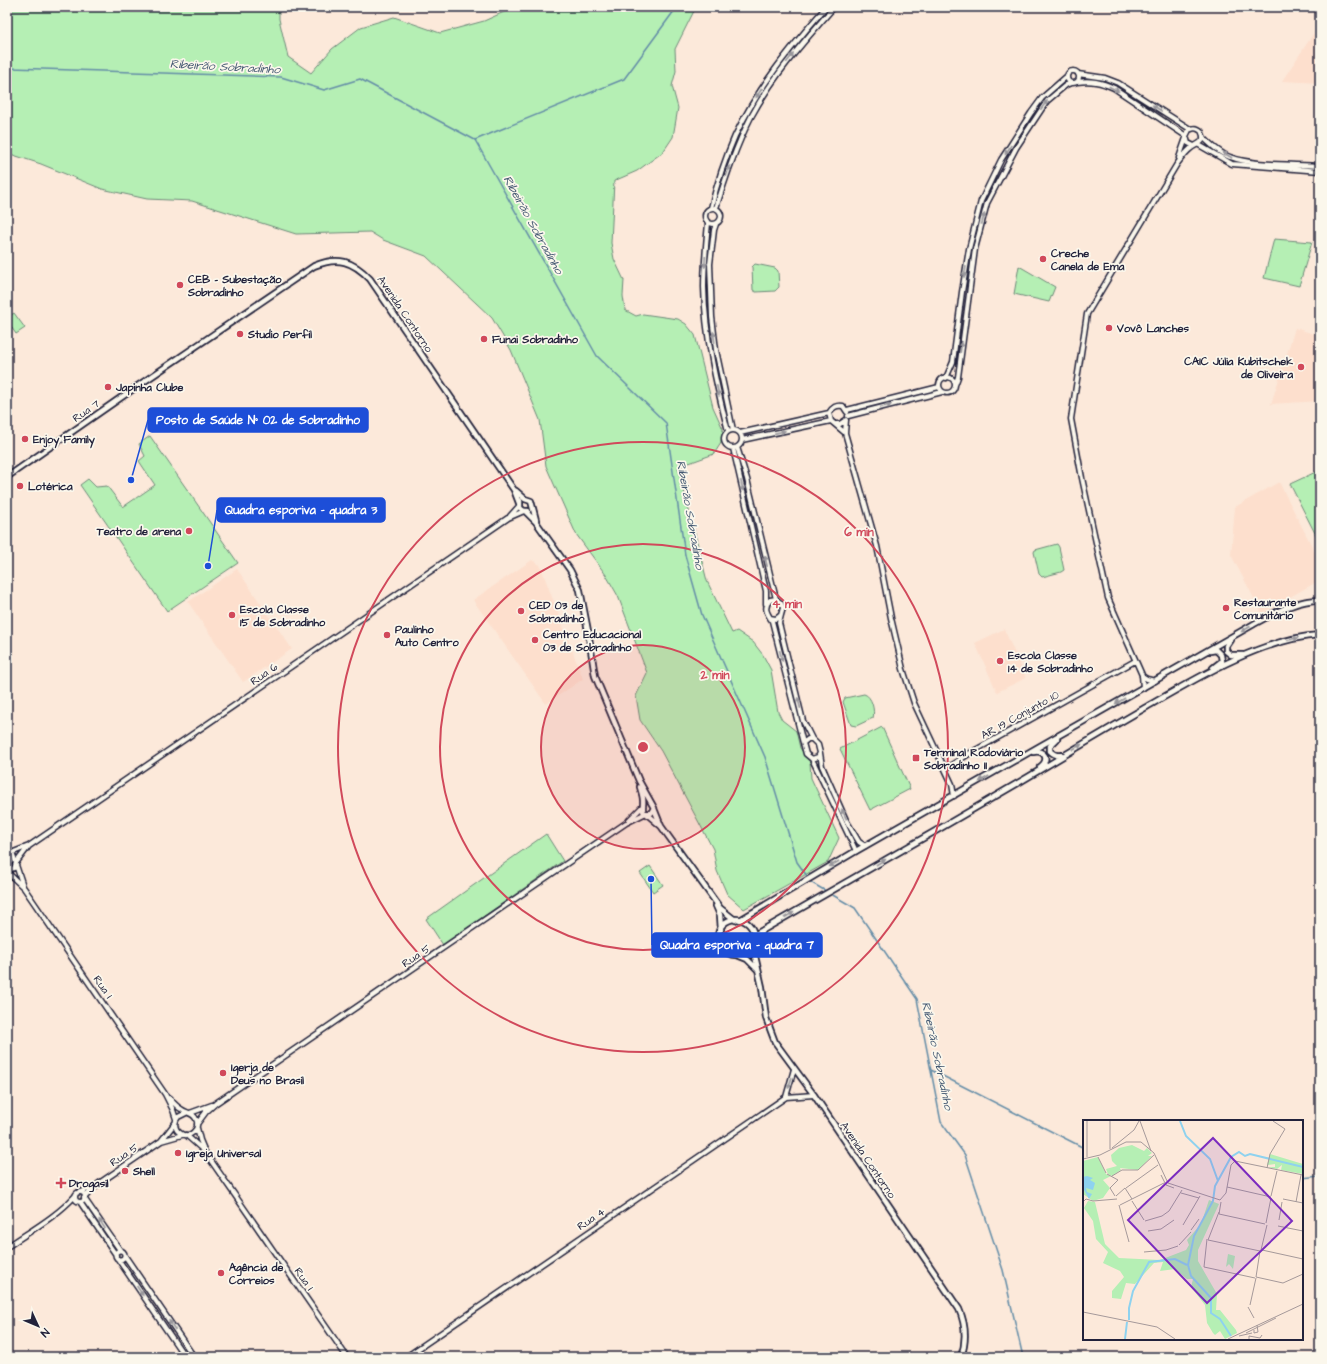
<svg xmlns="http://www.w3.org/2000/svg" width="1327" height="1364" viewBox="0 0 1327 1364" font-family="'Architects Daughter',sans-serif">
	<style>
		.built { fill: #fddfcd }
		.green { fill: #b5efb4; stroke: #6c8878 }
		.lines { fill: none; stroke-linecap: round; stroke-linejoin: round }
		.stream { stroke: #638ca7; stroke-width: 1.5 }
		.tertiary-casing { stroke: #22223b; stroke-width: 7 }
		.secondary-casing { stroke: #22223b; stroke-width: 8 }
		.tertiary { stroke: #fbf7ec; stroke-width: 4 }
		.secondary { stroke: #fbf7ec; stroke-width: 4.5 }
		.oneway { fill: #99979c }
		.ring { fill: none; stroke: #d1495b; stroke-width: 2 }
		.poi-dot { fill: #d1495b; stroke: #fbf7ec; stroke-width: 1.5 }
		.labels { text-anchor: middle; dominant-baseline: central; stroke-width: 3.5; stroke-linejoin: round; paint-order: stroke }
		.poi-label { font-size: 11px; font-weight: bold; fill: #22223b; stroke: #fbf7ec; text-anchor: start }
		.street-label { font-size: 11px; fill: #22223b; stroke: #fbf7ec }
		.water-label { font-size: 12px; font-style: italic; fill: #425771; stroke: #fbf7ec }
		.inset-river { fill: none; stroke: #8ed2ef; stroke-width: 2 }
		.inset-road { fill: none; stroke: #a5999a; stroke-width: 1 }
		.view { fill: #7b2cbf; fill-opacity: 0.15; stroke: #7b2cbf; stroke-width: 2 }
		.inset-edge { fill: none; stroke: #22223b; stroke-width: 2 }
		.centre { fill: #d1495b; stroke: #fbf7ec; stroke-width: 2 }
		.ring-label { font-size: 12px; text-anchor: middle; font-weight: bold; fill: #d1495b; stroke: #fbf7ec; stroke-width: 3.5; stroke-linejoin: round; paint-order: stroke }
		.leader { fill: none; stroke: #1d4ed8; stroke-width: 1.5 }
		.callout-dot { fill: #1d4ed8; stroke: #fbf7ec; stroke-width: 1.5 }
		.callout { fill: #1d4ed8; stroke: #1d4ed8; stroke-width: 1.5 }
		.callout-label { font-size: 12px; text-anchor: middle; font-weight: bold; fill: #fff }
	</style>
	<rect width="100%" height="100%" fill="#fce9da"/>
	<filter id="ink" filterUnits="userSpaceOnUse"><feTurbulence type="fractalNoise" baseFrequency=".025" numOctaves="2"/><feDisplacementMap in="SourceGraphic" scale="8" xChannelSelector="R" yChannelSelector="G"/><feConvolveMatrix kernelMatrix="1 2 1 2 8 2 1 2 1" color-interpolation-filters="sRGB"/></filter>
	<g filter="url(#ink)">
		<!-- built -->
		<path class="built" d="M1320,24V83L1282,81Z
			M1319,321H1320V401L1271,404L1295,328L1314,334Z
			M1279,482L1320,562V580L1262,613L1231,555L1235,507Z
			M532,560L540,565L583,679L546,704L473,600Z
			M237,569L292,649L243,682L188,602Z
			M1004,629L1026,678L997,692L975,643Z"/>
		<!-- green -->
		<path class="green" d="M7,7H279V19L288,57L311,73L332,49L361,27L394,17L440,33L484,21L515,7H696L675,49L676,71L672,86L678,108L673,137L663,152L637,171L614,181L611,243L614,259L624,280L623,296L625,310L636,316L643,314L678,319L686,324L695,335L713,407L723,429L721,443L714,454L678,467L707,581L732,633L737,631L753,642L763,655L771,670L778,712L782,720L796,731L800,748L810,762L811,778L839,838L828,862L744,909L727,894L717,871L713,849L661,751L640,720L636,696L647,673L618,596L606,575L576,534L546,466L540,420L511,350L492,318L426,256L383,240L370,232L296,234L192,201L147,199L102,189L41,164L7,153Z
			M1274,239L1312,242L1299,286L1264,278Z
			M755,264L775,268L778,271L779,287L775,291L756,292L753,290L752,267Z
			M1019,266L1055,287L1049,302L1014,294Z
			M14,313L25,328L16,334L7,321V318Z
			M150,436L238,563L167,611L80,485L88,479L96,487L107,486L123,507L155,485L139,461L145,456L139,444Z
			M1320,470V539H1318L1290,484Z
			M1057,544L1059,547L1064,570L1061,572L1042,577L1039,574L1034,552L1035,550Z
			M864,694C872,696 875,711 873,718L856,726L851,725L843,702L845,698Z
			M882,727L910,789L870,810L840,749Z
			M546,834L563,861L443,945L426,919Z
			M650,866L663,885L653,892L640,873Z"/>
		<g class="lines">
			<!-- stream -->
			<path class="stream" d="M7,63L12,68L281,77L324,90L360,79L475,140L597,356L666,423L685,555L702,615L765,757L797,862L812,883L855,908L917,999L941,1122L965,1155L1003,1270L1023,1357
				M475,140L624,79L677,7
				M931,1070L1084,1148
				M1302,1178L1320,1176"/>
			<defs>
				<path id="tertiary" d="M1067 77a6 6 0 1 1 12 0a6 6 0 1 1-12 0Z
					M1078,74L1105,78L1118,83L1190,129
					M1077,82C1091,80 1101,82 1114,88L1186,136
					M1203,137C1210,144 1221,154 1230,157C1253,166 1295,164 1320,166
					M1199,145L1232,164L1320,171
					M1179,158L1186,138
					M705 216a8 8 0 1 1 16 0a8 8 0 1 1-16 0Z
					M711,208C717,183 725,159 735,136C758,87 791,47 826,7
					M716,208C726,177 736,146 751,117C773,76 804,41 834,7
					M708,223C706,245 704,266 704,287C705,336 716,384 728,431
					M716,224L714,230L710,264L712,317L716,350L733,430
					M939 385a8 8 0 1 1 16 0a8 8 0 1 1-16 0Z
					M946,378L953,362L962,292L969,249L981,201L1001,160L1031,113L1042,98L1066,77
					M955,385L958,377L975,249L987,203L1016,148L1047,101L1066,85L1071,83
					M847,410L939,387
					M848,416L942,392
					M846,420L845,433L877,546L891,618L903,669L914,703L952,784L954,796
					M836,424H840L846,420
					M724 439a9 9 0 1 1 18 0a9 9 0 1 1-18 0Z
					M844,432L831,421L829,413C833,407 836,405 843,406L847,412
					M740,433L829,413
					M742,440L831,421
					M737,447L747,479L776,599
					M733,448L766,591V604
					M510,516L519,506
					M781,615L779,623L803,721L812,739L818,745L820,753L818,757L812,759L806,754L803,743L808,739H812
					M770,618L776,619L781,615L783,608L781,603L776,599L770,600C763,608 767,613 772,621L803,743
					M1142,676L1147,679L1155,681
					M1143,688L1142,675L1108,598L1082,478L1071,419L1087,314L1177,164C1181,159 1185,153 1190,149C1195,144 1207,143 1202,133C1202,131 1200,130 1198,129C1194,127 1192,129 1189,130L1186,136L1188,143L1194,146
					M820,753L822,766L846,820L859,842L865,846
					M812,759L856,851
					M945,769L972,752L1135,661
					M629,820L642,807
					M7,852L13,855L16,863L14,868L7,871
					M11,853L29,846L492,529L508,518L524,511
					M16,863L29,846
					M16,865L23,886
					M7,872L24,888L165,1094L173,1110L176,1119
					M786,1097L794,1069
					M169,1098C173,1102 176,1106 181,1109C186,1113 194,1113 196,1119C201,1129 189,1140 180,1133C174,1129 174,1122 178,1117L186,1113
					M190,1113L212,1105
					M197,1124L206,1112L216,1103L626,823L646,813
					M197,1128L200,1140L205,1152L347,1357
					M186,1135L203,1150
					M161,1141L175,1123
					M81,1192L95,1186
					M75 1197a5 5 0 1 1 10 0a5 5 0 1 1-10 0Z
					M85,1197L98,1184L161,1141L182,1135
					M84,1198L120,1250
					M80,1202L116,1255
					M7,1247C30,1231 56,1217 75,1196
					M115.5 1255a4.5 4.5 0 1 1 9 0a4.5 4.5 0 1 1-9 0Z
					M125,1256L194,1357
					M118,1259L185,1357
					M406,1357L786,1097L814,1095"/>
				<path id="secondary" d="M7,477L139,385L314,266C338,256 353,261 370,279L514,490L519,503
					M516,491L525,499L531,501L536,520
					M520,501V508L524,511H528
					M525,511L536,522L570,570L580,590L588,631L595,676L639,781L653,806L661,826
					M1230,640L1226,646V651L1231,655H1243
					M1210,651L1216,650L1221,655L1222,661L1213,668
					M1057,739L1050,746V751C1054,755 1057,756 1062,755
					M1033,752C1045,749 1050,760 1040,767
					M640,787C641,791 643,796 643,800C644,807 639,815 651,813L654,808
					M647,814L661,826L720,908L735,920
					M716,906L720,915L721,930
					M718 937a18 18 0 1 1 36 0a18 18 0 1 1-36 0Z
					M740,920L856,851L1254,624C1275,613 1295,600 1320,600
					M754,937L756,934C843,884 931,834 1018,783C1060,758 1101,733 1143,709C1193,680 1262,638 1320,635
					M754,941L755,956L762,987L766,1018L775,1042L814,1095L959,1309C966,1325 967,1340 961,1357
					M737,955L747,959L757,969"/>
			</defs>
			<!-- tertiary casing -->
			<use href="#tertiary" class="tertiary-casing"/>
			<!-- secondary casing -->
			<use href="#secondary" class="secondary-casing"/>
			<!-- tertiary -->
			<use href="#tertiary" class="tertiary"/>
			<!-- secondary -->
			<use href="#secondary" class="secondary"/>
		</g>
		<!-- one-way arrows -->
		<defs><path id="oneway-solid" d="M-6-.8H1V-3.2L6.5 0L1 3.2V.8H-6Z"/></defs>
		<g class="oneway">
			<use href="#oneway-solid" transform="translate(790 58) rotate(-52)"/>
			<use href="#oneway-solid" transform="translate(1114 89) rotate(28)"/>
			<use href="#oneway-solid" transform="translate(759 93) rotate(123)"/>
			<use href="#oneway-solid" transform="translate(1044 105) rotate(-54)"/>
			<use href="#oneway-solid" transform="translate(1157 108) rotate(-147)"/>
			<use href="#oneway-solid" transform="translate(1008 150) rotate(122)"/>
			<use href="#oneway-solid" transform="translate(1227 155) rotate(-150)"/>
			<use href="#oneway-solid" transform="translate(728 171) rotate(-71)"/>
			<use href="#oneway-solid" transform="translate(983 219) rotate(-75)"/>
			<use href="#oneway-solid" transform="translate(705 262) rotate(93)"/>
			<use href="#oneway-solid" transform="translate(965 272) rotate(100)"/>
			<use href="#oneway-solid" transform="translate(714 337) rotate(-98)"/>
			<use href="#oneway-solid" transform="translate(961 347) rotate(-83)"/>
			<use href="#oneway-solid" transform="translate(718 391) rotate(78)"/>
			<use href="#oneway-solid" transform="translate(886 406) rotate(-14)"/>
			<use href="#oneway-solid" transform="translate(780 432) rotate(-13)"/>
			<use href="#oneway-solid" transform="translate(742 486) rotate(77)"/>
			<use href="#oneway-solid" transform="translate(766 561) rotate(-103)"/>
			<use href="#oneway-solid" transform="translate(1246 629) rotate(150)"/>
			<use href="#oneway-solid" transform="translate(1293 639) rotate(-14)"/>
			<use href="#oneway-solid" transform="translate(781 656) rotate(76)"/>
			<use href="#oneway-solid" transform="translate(1120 701) rotate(150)"/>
			<use href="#oneway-solid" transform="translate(799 703) rotate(-104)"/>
			<use href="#oneway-solid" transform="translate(1077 747) rotate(-30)"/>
			<use href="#oneway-solid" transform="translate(984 779) rotate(150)"/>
			<use href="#oneway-solid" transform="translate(844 814) rotate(-115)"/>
			<use href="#oneway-solid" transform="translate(881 862) rotate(-30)"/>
			<use href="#oneway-solid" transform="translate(834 864) rotate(150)"/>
			<use href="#oneway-solid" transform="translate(789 915) rotate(-30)"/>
			<use href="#oneway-solid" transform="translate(790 1083) rotate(108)"/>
			<use href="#oneway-solid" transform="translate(102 1224) rotate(-124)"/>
			<use href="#oneway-solid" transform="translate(140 1291) rotate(56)"/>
			<use href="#oneway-solid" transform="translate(172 1325) rotate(-124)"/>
		</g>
	</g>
	<!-- distance rings -->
	<circle cx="643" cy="747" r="102" fill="#d1495b" fill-opacity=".12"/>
	<g class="ring">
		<circle cx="643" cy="747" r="102"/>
		<circle cx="643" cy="747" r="203"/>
		<circle cx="643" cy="747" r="305"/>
	</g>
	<!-- markers -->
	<g class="poi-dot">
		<circle cx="1043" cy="259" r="4"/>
		<circle cx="180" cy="285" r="4"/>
		<circle cx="1109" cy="328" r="4"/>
		<circle cx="240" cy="334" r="4"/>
		<circle cx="484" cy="339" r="4"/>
		<circle cx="1301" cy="367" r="4"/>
		<circle cx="108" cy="387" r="4"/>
		<circle cx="25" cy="439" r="4"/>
		<circle cx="20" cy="486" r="4"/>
		<circle cx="189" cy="531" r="4"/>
		<circle cx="1226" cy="608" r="4"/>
		<circle cx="521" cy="611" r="4"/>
		<circle cx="232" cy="615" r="4"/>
		<circle cx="387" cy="635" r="4"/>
		<circle cx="535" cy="640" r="4"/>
		<circle cx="1000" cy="661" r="4"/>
		<rect x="912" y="754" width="8" height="8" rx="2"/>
		<circle cx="223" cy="1073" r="4"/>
		<circle cx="178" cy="1153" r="4"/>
		<circle cx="125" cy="1171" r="4"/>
		<path d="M59 1177h4v4h4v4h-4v4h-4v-4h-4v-4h4z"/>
		<circle cx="221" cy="1273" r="4"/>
	</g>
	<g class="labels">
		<!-- poi labels -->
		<g class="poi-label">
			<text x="1051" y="253">Creche<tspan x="1051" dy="13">Canela de Ema</tspan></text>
			<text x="188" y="279">CEB - Subestação<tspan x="188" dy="13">Sobradinho</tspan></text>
			<text x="1117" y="328">Vovô Lanches</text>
			<text x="248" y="334">Studio Perfil</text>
			<text x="492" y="339">Funai Sobradinho</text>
			<text x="1293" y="361" text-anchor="end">CAIC Júlia Kubitschek<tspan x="1293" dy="13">de Oliveira</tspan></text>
			<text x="116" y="387">Japinha Clube</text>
			<text x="33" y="439">Enjoy Family</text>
			<text x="28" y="486">Lotérica</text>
			<text x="181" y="531" text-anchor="end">Teatro de arena</text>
			<text x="1234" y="602">Restaurante<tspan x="1234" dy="13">Comunitário</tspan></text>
			<text x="529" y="605">CED 03 de<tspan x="529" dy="13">Sobradinho</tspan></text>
			<text x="240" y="609">Escola Classe<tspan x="240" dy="13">15 de Sobradinho</tspan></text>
			<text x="395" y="629">Paulinho<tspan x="395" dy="13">Auto Centro</tspan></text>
			<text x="543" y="634">Centro Educacional<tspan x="543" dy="13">03 de Sobradinho</tspan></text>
			<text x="1008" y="655">Escola Classe<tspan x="1008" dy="13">14 de Sobradinho</tspan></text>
			<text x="924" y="752">Terminal Rodoviário<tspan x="924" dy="13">Sobradinho II</tspan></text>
			<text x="231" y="1067">Igerja de<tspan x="231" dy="13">Deus no Brasil</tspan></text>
			<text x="186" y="1153">Igreja Universal</text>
			<text x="133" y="1171">Shell</text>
			<text x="69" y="1183">Drogasil</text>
			<text x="229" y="1267">Agência de<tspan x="229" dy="13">Correios</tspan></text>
		</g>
		<!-- street labels -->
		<g class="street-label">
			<text transform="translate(405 314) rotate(56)">Avenida Contorno</text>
			<text transform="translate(86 411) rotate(-35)">Rua 7</text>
			<text transform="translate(264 674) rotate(-34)">Rua 6</text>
			<text transform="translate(1020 715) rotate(-29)">AR 19 Conjunto 10</text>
			<text transform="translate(416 956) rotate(-34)">Rua 5</text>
			<text transform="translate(103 987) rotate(55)">Rua 1</text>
			<text transform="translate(124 1155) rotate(-34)">Rua 5</text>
			<text transform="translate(868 1160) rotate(56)">Avenida Contorno</text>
			<text transform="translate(591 1219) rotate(-34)">Rua 4</text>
			<text transform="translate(304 1279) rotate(55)">Rua 1</text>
		</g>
		<!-- water labels -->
		<g class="water-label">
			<text transform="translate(225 67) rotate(3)">Ribeirão Sobradinho</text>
			<text transform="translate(533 225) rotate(61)">Ribeirão Sobradinho</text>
			<text transform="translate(690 515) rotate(80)">Ribeirão Sobradinho</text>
			<text transform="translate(937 1056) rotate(78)">Ribeirão Sobradinho</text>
		</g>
	</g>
	<!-- overview -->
	<g transform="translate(1083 1120)">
		<rect width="220" height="220" fill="#fce9da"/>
		<path d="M49,25L61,31L64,28L69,33L65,36H69L55,50L37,48L38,50L29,56L25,54L23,49L34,46L29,41L28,35L36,28ZM187,34L220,44V54L198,50L199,45L194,49L185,47H192V44L184,45ZM15,37L23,54L28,56L20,60L27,68L20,78L10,81L0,74V41ZM126,80L136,84L115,130V141L134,174L133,190H137L153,210L154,213L142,219L137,211L132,215L130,213L124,203L122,185L108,167L110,159H104L92,149L77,151L80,142L71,143L52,164L43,163L38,179L29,178V171L41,157L37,151L20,143L25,132L13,119L10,101L1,88L5,81L12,82L22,124L36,138L77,140L103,130L106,125L104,120L118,104ZM145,134L152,136L150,149L146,144L143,147Z" fill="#b5efb4"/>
		<path d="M4,56L10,58L7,60L12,63L10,70L3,68L4,72L9,74L6,79L0,68V57Z" fill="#8ed2ef"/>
		<path class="inset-river" d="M97,1L103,16L127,39L135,61M46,200V188L50,171L66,142L92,139L104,145M148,216L137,199L128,193V178L108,156L105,145L111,116L130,81L132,66L148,37L156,32L162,36L167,34L220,47M42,219L44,202"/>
		<path class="inset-road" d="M27,1V29M57,1L68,31M29,28L51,10L56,1M4,37V1M15,37L23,53M0,39L17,35L43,22H58L71,33L85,63L137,80L143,73L148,45L152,41L220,55M184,48L187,34L202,9L190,1M24,54L35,60M78,55L83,65L91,68M29,56L39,50H55L71,35M144,67L188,77M43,68L75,45M98,73L116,78M32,76L27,68L35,60M33,76L42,68L49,79M188,76L194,51M200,79L220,83M49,81L61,100M0,82L3,79L10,81L34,79M213,82L218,55M36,85L41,104M37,85L81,63M136,94L182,104M136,94L138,82M196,100L199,82M62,101L79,96L86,91L99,70M183,103L188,78M41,104L46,122M100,105L117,76M195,106L220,111M108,110L116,99M65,111L78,109L91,100M124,119L121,147L172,158M125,120L177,131M125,120L136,92M96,125L108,112M178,130L184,105M179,130L220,139M61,132L83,130L95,126M173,157L177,131M173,157L200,163M200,163L220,154M167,185L173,158M165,187L171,198M0,192L74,207L92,219M171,210V213L175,212L174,205M163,213L193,198M156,216L169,213M145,219L220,184M166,219V216L177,218L179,215"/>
		<path class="view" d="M130,18L209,101L124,183L45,100Z"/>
		<rect width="220" height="220" class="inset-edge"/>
	</g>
	<circle cx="643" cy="747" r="6" class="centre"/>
	<g class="ring-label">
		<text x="859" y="536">6 min</text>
		<text x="787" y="608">4 min</text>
		<text x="715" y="679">2 min</text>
	</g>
	<!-- callouts -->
	<path class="leader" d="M131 480L148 420M208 566L217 510M651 879L652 945"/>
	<g class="callout-dot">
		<circle cx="131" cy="480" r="4"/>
		<circle cx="208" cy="566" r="4"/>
		<circle cx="651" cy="879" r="4"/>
	</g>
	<g class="callout">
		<rect x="148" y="408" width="220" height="24" rx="4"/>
		<rect x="217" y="498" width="168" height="24" rx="4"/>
		<rect x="652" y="933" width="170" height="24" rx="4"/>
	</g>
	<g class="callout-label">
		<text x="258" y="424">Posto de Saúde N° 02 de Sobradinho</text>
		<text x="301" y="514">Quadra esporiva - quadra 3</text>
		<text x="737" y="949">Quadra esporiva - quadra 7</text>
	</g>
	<!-- margin -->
	<rect width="1327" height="1364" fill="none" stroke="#fbf7ec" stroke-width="24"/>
	<rect x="12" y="12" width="1303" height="1340" fill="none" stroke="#22223b" stroke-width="1.5" filter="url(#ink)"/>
	<!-- north arrow -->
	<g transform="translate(38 1326) rotate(134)" stroke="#fbf7ec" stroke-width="3" paint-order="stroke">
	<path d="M0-3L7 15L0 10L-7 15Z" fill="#22223b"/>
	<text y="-6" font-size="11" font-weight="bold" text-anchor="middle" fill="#22223b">N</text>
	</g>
</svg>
